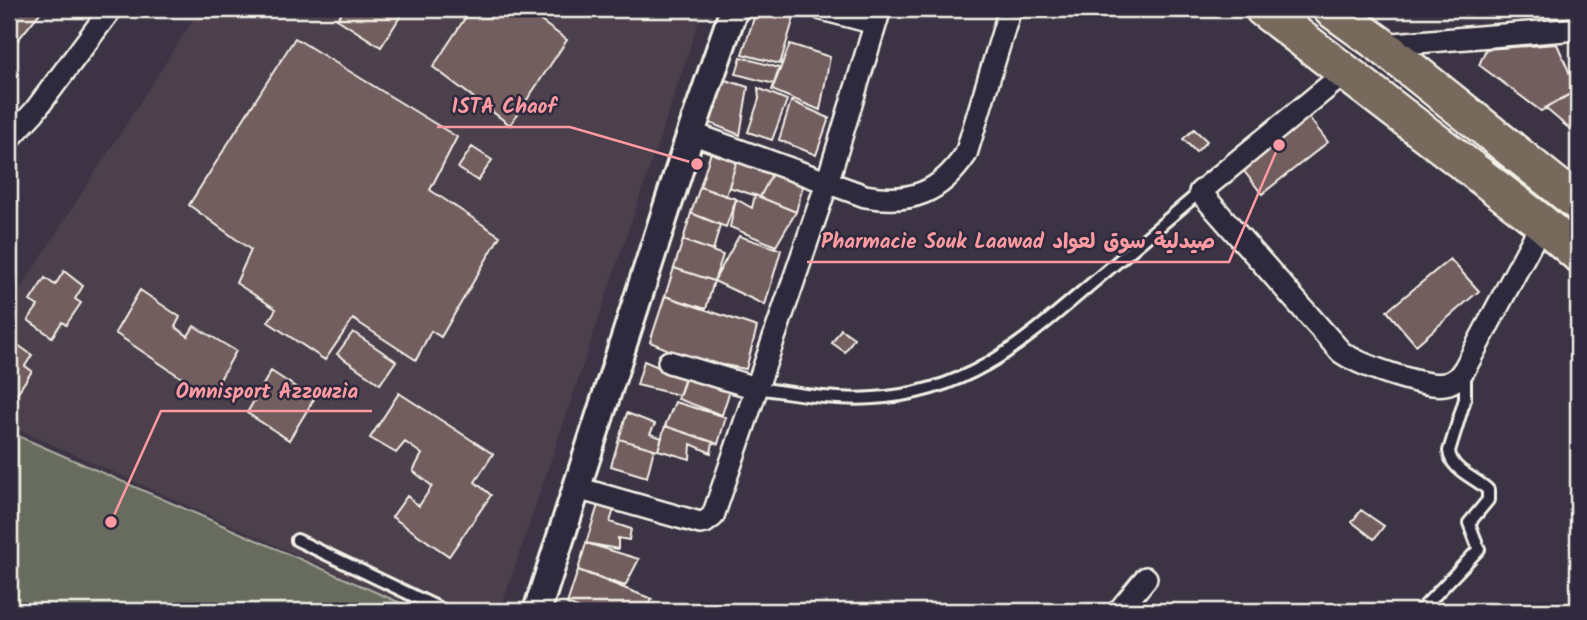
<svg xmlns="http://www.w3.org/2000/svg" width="1587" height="620" viewBox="0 0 1587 620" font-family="Kalam,'Playpen Sans Arabic',sans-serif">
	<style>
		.built { fill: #4c404c }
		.green { fill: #676c5e; stroke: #aeaea3; stroke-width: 2 }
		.building { fill: #725d5f; stroke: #f4f1e8; stroke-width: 2 }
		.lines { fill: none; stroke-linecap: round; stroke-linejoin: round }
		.service-casing { stroke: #f4f1e8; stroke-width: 16 }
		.minor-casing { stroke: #f4f1e8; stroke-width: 26 }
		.tertiary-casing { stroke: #f4f1e8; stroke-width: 32 }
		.trunk-casing { stroke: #f4f1e8; stroke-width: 40 }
		.service { stroke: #2f2a3d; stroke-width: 10 }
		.minor { stroke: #2f2a3d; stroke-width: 21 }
		.tertiary { stroke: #2f2a3d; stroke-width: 26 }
		.trunk { stroke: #77695c; stroke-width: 35 }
		.leader { fill: none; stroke: #ff9aa2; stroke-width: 2.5 }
		.callout-dot { fill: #ff9aa2; stroke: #2f2a3d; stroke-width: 2.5 }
		.callout-label { font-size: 21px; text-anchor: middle; font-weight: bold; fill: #ff9aa2; stroke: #2f2a3d; stroke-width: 5; stroke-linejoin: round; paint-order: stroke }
	</style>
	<rect width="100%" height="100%" fill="#3c3444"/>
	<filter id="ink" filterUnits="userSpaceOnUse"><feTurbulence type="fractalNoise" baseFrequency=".0143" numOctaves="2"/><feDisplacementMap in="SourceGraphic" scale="14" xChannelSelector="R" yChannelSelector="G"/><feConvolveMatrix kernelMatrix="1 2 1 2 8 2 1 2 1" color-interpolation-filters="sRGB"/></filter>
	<g filter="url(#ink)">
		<!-- built -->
		<path class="built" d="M200,9H703L500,611H421L9,425V307Z"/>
		<!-- green -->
		<path class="green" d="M9,432L419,611H9Z"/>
		<!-- building -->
		<path class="building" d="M9,9H43L18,40L9,31Z
			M344,9H405L381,47L337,19Z
			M471,9H524L567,40L510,125L433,67Z
			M757,9H788L796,11L780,64L742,54Z
			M295,38L457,137L430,190L500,236L441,337L431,331L416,360L353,319L325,360L268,322L276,309L236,283L251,250L189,205Z
			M790,44L830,57L820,110L772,90Z
			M1557,44L1577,90L1541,111L1479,65L1486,49Z
			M741,57L779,68L774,84L736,74Z
			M722,79L748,87L740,135L710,123Z
			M758,88L787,100L772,140L748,132L759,99Z
			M1577,90L1578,91V136L1545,108Z
			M791,101L829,118L816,155L779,140Z
			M1306,114L1328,142L1262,194L1240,166Z
			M1194,129L1207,141L1196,152L1183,139Z
			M472,147L492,160L478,181L458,168Z
			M712,149L737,160L726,196L700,187Z
			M737,160L773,172L760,197L729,187Z
			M773,172L804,182L796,212L760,197Z
			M700,187L736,199L726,227L691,213Z
			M755,195L796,212L776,246L730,227L736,199L752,208Z
			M691,213L720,225L713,251L683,240Z
			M739,236L781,250L765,305L714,281Z
			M683,240L723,255L714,281L674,268Z
			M1450,259L1479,291L1416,345L1387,311Z
			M674,268L714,281L706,309L665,296Z
			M64,271L83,286L75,299L81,303L66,325L62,322L52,337L28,320L38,306L30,301L45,278L55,285Z
			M140,290L180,317L175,327L188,336L194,326L236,351L210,397L115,333Z
			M665,296L757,327L746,369L690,359L650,342Z
			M841,329L854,338L845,352L832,343Z
			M353,332L396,361L380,384L337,354Z
			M15,343L32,355L25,366L32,371L16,395L11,391L9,394V352Z
			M644,361L685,378L679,395L637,385Z
			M271,371L314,399L289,440L247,413Z
			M687,374L731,387L722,415L678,399Z
			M399,393L493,454L475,482L491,495L449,556L392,517L407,496L419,506L432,486L413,471L422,454L405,442L396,453L370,438Z
			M675,402L726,417L718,444L665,426Z
			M627,413L655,424L650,434L662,438L658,450L619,439Z
			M665,426L713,442L711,453L691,444L690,459L658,450Z
			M619,439L654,449L647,477L611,466Z
			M600,499L615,506L610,522L631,529L629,540L618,538V549L586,543Z
			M1361,510L1384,526L1374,539L1352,522Z
			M586,543L639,559L625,586L578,570Z
			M578,570L652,599L645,611H585L567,604Z"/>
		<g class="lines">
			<defs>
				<path id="service" d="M756,388C795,393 835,401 873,398C968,393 1022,343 1090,285C1127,254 1163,223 1200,192
					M297,540L445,611
					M1420,611L1479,549L1469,523L1488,500V490C1475,477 1451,471 1449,451L1465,399V370"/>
				<path id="minor" d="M822,9L875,23
					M1381,45L1578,29
					M1346,72L1200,192L1341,352C1359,365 1425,388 1445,384C1455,382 1460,376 1465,368L1542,223
					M691,133L865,196C911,204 940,193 966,154L1010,9
					M9,139L34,112L111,9
					M669,362L756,388
					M577,488L700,523L705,522L713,516L827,183L880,9
					M1119,611L1146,578"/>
				<path id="tertiary" d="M537,611L691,133L734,9"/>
				<path id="trunk" d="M1263,9L1542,223L1578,254
					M1331,9L1381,45L1578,203"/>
			</defs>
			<!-- service casing -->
			<use href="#service" class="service-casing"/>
			<!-- minor casing -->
			<use href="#minor" class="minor-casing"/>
			<!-- tertiary casing -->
			<use href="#tertiary" class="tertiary-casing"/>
			<!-- trunk casing -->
			<use href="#trunk" class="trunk-casing"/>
			<!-- service -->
			<use href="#service" class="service"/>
			<!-- minor -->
			<use href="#minor" class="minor"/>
			<!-- tertiary -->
			<use href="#tertiary" class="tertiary"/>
			<!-- trunk -->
			<use href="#trunk" class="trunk"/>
		</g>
	</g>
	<!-- callouts -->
	<path class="leader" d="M697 164L570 127H437M1279 145L1229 262H807M111 522L161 411H372"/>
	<g class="callout-dot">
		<circle cx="697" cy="164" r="7"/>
		<circle cx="1279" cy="145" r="7"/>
		<circle cx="111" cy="522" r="7"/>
	</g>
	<g class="callout-label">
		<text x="504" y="113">ISTA Chaof</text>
		<text x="1018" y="248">Pharmacie Souk Laawad صيدلية سوق لعواد</text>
		<text x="267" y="398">Omnisport Azzouzia</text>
	</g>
	<!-- margin -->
	<rect width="1587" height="620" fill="none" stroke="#2f2a3d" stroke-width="35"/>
	<rect x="18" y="18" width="1552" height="585" fill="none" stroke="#f4f1e8" stroke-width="2.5" filter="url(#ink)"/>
</svg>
